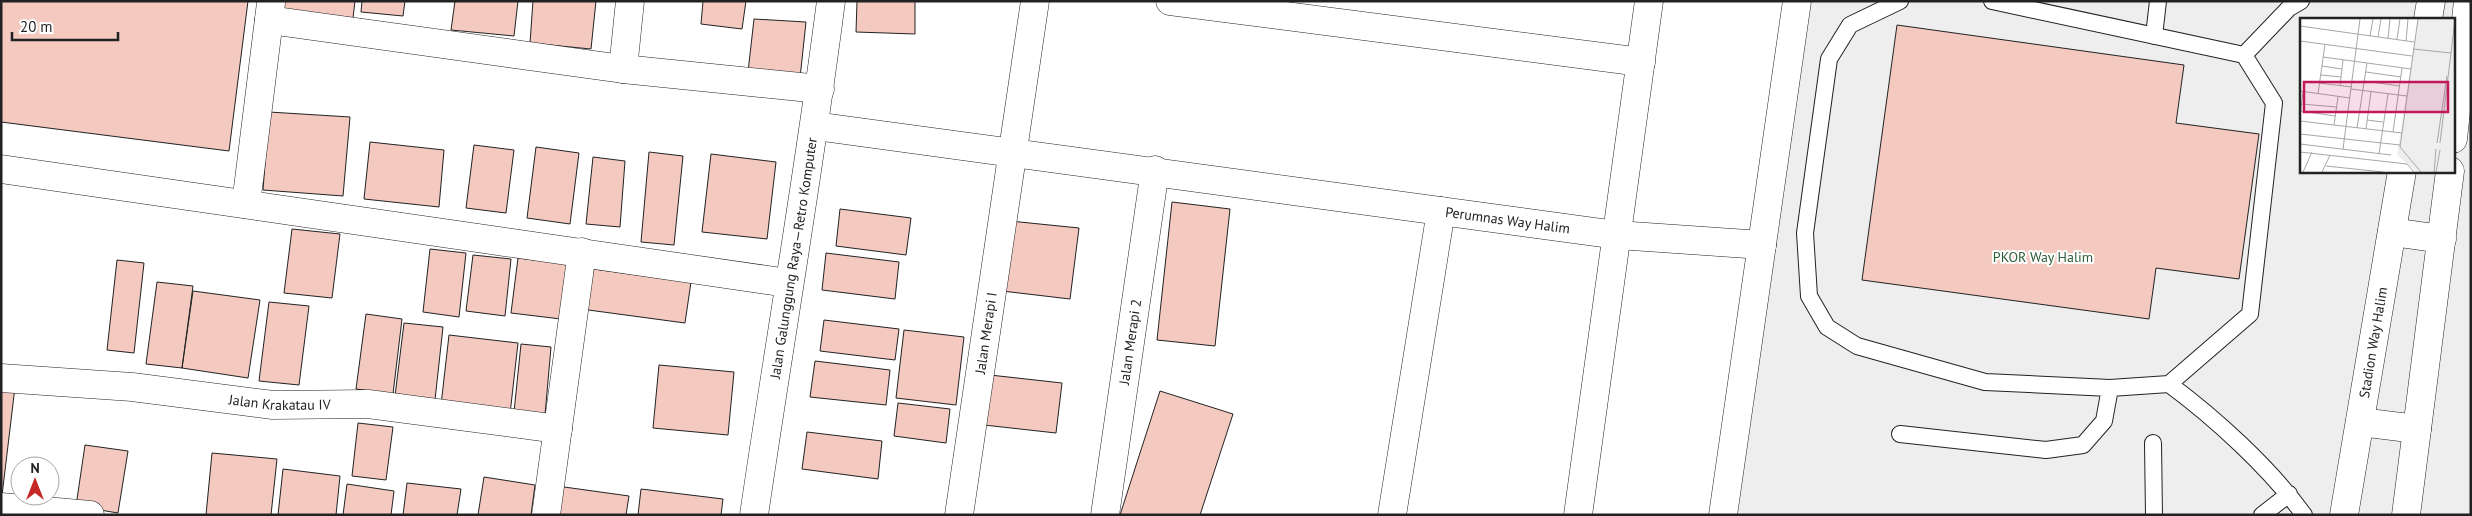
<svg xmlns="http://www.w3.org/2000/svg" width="2472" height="516" viewBox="0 0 2472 516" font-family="'PT Sans',sans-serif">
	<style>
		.green { fill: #eee; stroke: #6f6f6f; fill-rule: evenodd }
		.building { fill: #f3c9c0; stroke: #222 }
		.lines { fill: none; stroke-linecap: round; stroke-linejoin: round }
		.lane-casing { stroke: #222; stroke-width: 18 }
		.street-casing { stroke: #222; stroke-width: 29 }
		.secondary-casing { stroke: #222; stroke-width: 29 }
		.lane { stroke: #fff; stroke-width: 16 }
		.street { stroke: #fff; stroke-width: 28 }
		.secondary { stroke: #fff; stroke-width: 28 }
		.labels { text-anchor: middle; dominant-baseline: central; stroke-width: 4; stroke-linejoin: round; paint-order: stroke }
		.street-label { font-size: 14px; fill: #222; stroke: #fff }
		.park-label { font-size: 14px; fill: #2f5e38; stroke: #fff }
		.inset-road { fill: none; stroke: #a7a7a7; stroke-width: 1 }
		.view { fill: #c2185b; fill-opacity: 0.15; stroke: #c2185b; stroke-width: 2.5 }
		.inset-edge { fill: none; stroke: #222; stroke-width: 2.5 }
	</style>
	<rect width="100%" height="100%" fill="#fff"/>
	<!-- green -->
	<path class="green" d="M1795,1H2471V515H1720ZM2301,19H2453V171H2301Z"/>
	<!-- building -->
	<path class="building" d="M1,1H248L229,151L1,122Z
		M276,1H355L353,18L275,11Z
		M362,1H405L403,16L361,12Z
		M455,1H518L514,36L451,30Z
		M533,1H596L591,49L530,43Z
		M703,1H746L742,29L701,24Z
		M857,1H915V34L856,32Z
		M754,19L806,22L800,78L748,72Z
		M1897,25L2184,65L2176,123L2259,134L2239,279L2156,268L2149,319L1862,280Z
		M269,112L350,117L343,196L263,190Z
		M370,142L444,150L439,207L364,199Z
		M474,145L514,150L506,213L466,208Z
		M536,147L579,153L570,224L527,218Z
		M649,152L683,156L674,245L641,242Z
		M711,154L776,162L767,239L702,232Z
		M593,157L625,161L620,227L586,224Z
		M1172,202L1230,209L1215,346L1157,340Z
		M840,209L911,218L906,255L836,246Z
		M1010,221L1079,228L1070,299L1002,291Z
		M292,229L340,234L332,298L284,293Z
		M430,249L466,253L459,317L423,312Z
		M826,253L899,262L895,299L822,290Z
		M473,255L511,259L505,316L466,311Z
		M518,258L568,264L561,319L511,313Z
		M117,260L144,263L134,353L107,350Z
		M586,268L691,282L685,323L581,309Z
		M157,282L193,286L182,368L146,364Z
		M193,291L260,300L248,378L182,368Z
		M269,302L309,306L299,385L259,381Z
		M366,314L402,319L393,394L356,389Z
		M824,320L899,329L895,360L820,351Z
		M404,323L443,327L434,409L394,404Z
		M904,330L964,337L956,405L896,398Z
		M449,335L518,343L510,414L441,405Z
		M521,344L551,347L545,415L514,412Z
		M815,361L890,370L886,405L810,397Z
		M659,365L734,372L728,435L653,428Z
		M990,375L1062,383L1056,433L984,425Z
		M1,385L15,387L1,504Z
		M1160,391L1233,414L1200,515H1120Z
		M898,403L950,409L946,443L894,436Z
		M358,423L393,427L386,480L352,476Z
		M807,432L882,441L878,479L802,469Z
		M85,445L128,451L118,513L76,506Z
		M212,453L277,459L271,515H206Z
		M283,469L340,476L336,515H278Z
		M484,477L535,485L531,515H478Z
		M407,483L461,489L457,515H403Z
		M347,484L394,491L391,515H343Z
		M557,486L629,496L626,515H553Z
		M641,489L723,499L721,515H638Z"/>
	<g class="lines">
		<defs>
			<path id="lane" d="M1900,1L1850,25L1829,59L1805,233L1809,296L1827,327L1857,346L1985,382L2110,388L2169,384C2215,418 2270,468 2304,515
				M1992,1L2244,55L2289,8L2301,1
				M2154,36L2158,1
				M2169,384L2250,314L2274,103L2244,55
				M1900,434L2046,450L2083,445L2104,421L2110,388
				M2153,443L2154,515
				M2262,515L2289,494"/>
			<g id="street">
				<path d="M1170,1L1641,62"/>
				<path d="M2428,19L2431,1"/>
				<path d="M269,20L623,69L820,89"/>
				<path d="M623,69L630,1"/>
				<path id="s1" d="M815,126L1617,235L1762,245"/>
				<path d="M2453,139L2468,1"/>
				<path d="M1,169L788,283"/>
				<path d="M246,204L271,3"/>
				<path d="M2392,232L2442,239"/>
				<path id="s2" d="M1,378L132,387L273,405L368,404L558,429"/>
				<path d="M2360,422L2417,429"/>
				<path d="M1,507L90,515"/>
				<path d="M546,515L582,252"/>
				<path id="s3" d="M754,515C779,344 809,173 831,1"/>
				<path id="s4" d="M959,515L1035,1"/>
				<path id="s5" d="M1105,515L1155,170"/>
				<path d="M1392,515L1441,211"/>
				<path d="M1578,515L1649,1"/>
				<path id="s6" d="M2344,515L2402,171"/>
				<path d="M2406,515L2450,171"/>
			</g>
			<path id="secondary" d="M1723,515L1797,1"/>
		</defs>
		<!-- lane casing -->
		<use href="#lane" class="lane-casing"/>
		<!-- street casing -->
		<use href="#street" class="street-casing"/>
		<!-- secondary casing -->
		<use href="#secondary" class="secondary-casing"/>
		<!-- lane -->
		<use href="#lane" class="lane"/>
		<!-- street -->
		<use href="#street" class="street"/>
		<!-- secondary -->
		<use href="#secondary" class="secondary"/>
	</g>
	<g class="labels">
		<!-- street labels -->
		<g class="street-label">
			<text stroke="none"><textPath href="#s1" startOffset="699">Perumnas Way Halim</textPath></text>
			<text stroke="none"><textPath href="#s3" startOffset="260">Jalan Galunggung Raya—Retro Komputer</textPath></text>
			<text stroke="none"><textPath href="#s4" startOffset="184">Jalan Merapi I</textPath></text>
			<text stroke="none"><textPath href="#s5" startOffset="175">Jalan Merapi 2</textPath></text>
			<text stroke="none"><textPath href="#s6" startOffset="175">Stadion Way Halim</textPath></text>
			<text stroke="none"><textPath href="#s2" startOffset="280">Jalan Krakatau IV</textPath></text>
		</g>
		<!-- park labels -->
		<g class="park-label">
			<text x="2043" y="257">PKOR Way Halim</text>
		</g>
	</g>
	<!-- overview -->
	<g transform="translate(2300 18)">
		<rect width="155" height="155" fill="#fff"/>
		<path d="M118,1H155V154H117L97,137Z" fill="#eee"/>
		<path class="inset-road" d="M118,1L100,129L121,154M0,8L114,24M70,18L73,1M78,19L81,1M88,20L90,1M97,21L100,1M0,23L112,38M106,23L108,1M113,31L151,35M23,39L111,51M22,48L42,51M66,54L101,59M21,57L41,59M64,63L100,68M19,65L52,69M40,68L43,42M51,71L107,78M0,73L50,80M18,76L25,26M2,86L36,89M1,93L35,98M0,98L3,74M67,102L83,104M0,103L102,115M34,107L38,79M57,110L67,45M66,111L71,74M93,114L102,50M0,116L100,127M137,125L147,58M140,125L155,2M0,126L91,137M43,131L60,1M0,134L107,146L114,154M79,136L88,76M26,148L83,154M3,154L12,134M22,154L30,137M134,154L136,131M136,154L140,132"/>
		<path class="view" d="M4,64H148V94H4Z"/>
		<rect width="155" height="155" class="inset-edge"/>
	</g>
	<!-- border -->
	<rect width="2472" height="516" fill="none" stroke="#222222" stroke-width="5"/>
	<!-- north arrow -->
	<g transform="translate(35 481)"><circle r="24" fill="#ffffff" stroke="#a7a7a7"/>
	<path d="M0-4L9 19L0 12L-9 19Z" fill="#c62828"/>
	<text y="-8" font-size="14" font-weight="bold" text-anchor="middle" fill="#222222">N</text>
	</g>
	<!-- scale -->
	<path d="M12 32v8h106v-8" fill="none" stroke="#222222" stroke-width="2.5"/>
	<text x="20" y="32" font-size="15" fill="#222222" stroke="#ffffff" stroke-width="4" paint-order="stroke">20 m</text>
</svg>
